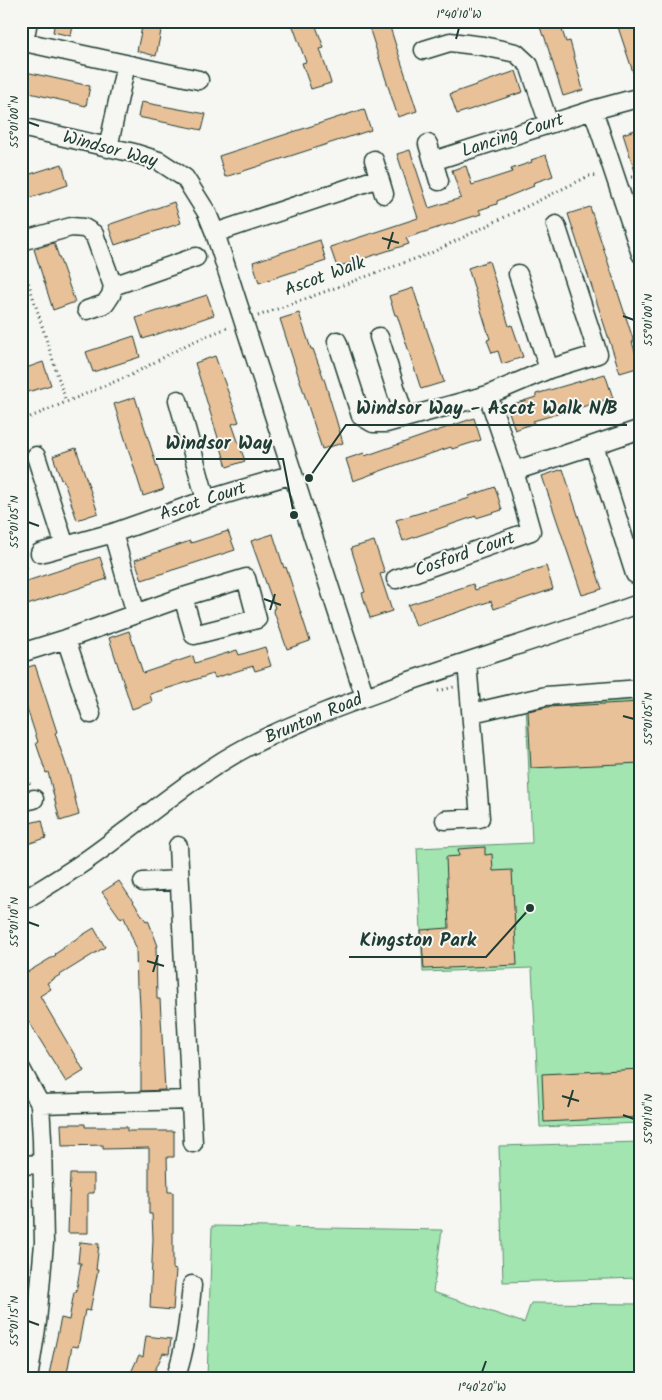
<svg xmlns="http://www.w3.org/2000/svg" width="662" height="1400" viewBox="0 0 662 1400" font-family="Kalam,sans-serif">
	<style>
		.green { fill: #a2e5b0; stroke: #609172 }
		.building { fill: #e8c198; stroke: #1f3d34 }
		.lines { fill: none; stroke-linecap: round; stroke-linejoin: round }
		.minor-casing { stroke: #1f3d34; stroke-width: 21 }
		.path { stroke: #1f3d34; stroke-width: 3; stroke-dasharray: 1 4; stroke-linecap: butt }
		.minor { stroke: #f6f6f2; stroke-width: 18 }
		.ticks { fill: none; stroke: #1f3d34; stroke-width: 2 }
		.labels { text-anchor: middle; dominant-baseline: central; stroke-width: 4; stroke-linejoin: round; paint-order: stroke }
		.street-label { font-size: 18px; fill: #1f3d34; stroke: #f6f6f2 }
		.leader { fill: none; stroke: #1f3d34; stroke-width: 2 }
		.callout-dot { fill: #1f3d34; stroke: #f6f6f2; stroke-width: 2 }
		.callout-label { font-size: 19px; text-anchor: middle; font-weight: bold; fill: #1f3d34; stroke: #f6f6f2; stroke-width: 4; stroke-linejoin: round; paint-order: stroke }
		.neatline { fill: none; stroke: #1f3d34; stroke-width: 2 }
		.ticks-label { font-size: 12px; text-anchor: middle; fill: #1f3d34 }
	</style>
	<rect width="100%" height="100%" fill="#f6f6f2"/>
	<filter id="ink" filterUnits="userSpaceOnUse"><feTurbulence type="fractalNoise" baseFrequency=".02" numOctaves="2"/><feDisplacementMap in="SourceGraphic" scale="10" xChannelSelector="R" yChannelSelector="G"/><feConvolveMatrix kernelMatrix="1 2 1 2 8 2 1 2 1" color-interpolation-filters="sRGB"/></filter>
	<g filter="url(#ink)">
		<!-- green -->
		<path class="green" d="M641,699V1123L540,1127L532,968L423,972L417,848L532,843L526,704Z
			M641,1142V1278L503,1282L499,1146Z
			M212,1226L442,1230L433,1292L524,1323L531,1303L641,1304V1379H207Z"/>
		<!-- building -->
		<path class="building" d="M55,21H74L71,36L53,32Z
			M147,21H163L156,56L137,51L142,27L145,28Z
			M291,21H314L324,48L320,49L331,83L311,89L302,63L306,62Z
			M367,21H388L417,111L398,117Z
			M538,21H559L566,42L570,41L583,90L563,96L544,35L543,36Z
			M616,21H639L641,28V87H638Z
			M21,71L90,86L86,106L21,91Z
			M516,71L523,92L457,114L450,94Z
			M141,102L206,114L202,130L138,117Z
			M364,109L371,130L225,177L219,156Z
			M638,129L641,136V180L638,181L623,134Z
			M410,150L429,208L461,198L452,170L466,166L472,185L512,172L511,169L532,162L531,160L546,155L553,176L533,183L534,186L497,201V204L479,210L481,214L406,238L409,244L337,267L330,247L418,218L397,154Z
			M62,164L68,185L21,201V177Z
			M174,202L181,223L115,245L108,225Z
			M590,207L634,342H632L640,367L620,373L568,214Z
			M320,240L326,261L259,283L253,262Z
			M54,243L75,302L53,310L34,249Z
			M489,261L509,326L512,325L523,357L502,364L498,351L492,353L487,340L490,339L468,268Z
			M413,288L444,382L421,389L397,315H395L389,296Z
			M207,295L214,315L143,339L136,318Z
			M299,313L311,349H313L325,382L343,443L322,449L280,319Z
			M134,336L140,357L93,372L86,352Z
			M215,356L239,422L232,424L245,461L227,467L195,363Z
			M43,362L51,385L21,394V372L27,371L26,368Z
			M605,374L613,398L533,421L534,423L515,430L507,406L536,397V394Z
			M135,397L164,489L143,496L114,404Z
			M474,418L481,440L452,449L451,447L405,462L353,481L346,459L364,453L365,456Z
			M76,448L98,513L77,520L63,479L61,480L53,456Z
			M563,469L602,589L582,595L542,476Z
			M495,487L502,510L476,518V516L403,541L396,520L470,498L469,496Z
			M228,531L235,550L142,580L135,560L190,541L191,543Z
			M273,534L284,568L286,567L310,641L287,649L273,609L275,608L251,541Z
			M374,541L385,573L380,574L392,611L370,618L362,593L365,592L351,548Z
			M100,557L107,579L21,607V583Z
			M546,566L553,589L494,609L491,601L416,626L408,605L473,584L475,590Z
			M129,631L143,673L193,656L195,663L237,650L239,655L265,647L271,666L255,671L253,666L215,678L213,674L150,694L152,702L132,709L109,638Z
			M35,665L57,732L55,733L70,777L79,815L60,821L48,772L46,773L36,743L38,742L21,690V669Z
			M641,702V763L531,768L528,711L548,707Z
			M42,820L46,838L21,846V825Z
			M485,847V855L492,854L493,871L512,870L517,965L424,969L421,930L449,928L446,857L459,856L458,849Z
			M119,881L146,921L148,920L158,946L156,947L157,999H160L165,1090L141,1091V1026L139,988H137L136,948L124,917L121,919L102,892Z
			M94,928L105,947L47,983L51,989L40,996L84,1071L66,1082L21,1009V976L56,955L55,954L64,948L63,947Z
			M641,1069V1117L544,1122L542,1074Z
			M61,1124H85V1127H127V1131H174V1157H167L168,1192H173V1269L176,1270L173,1310L150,1308L153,1239L152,1214H149V1148L103,1149V1145L62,1146Z
			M70,1174H94V1193H88V1233H68Z
			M80,1242L99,1244L96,1270H98L90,1311L85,1310L78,1347L72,1346L66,1379H48L61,1318L69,1320L74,1292H76L81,1263H78Z
			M146,1336L171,1339L169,1354L163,1353L151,1379H128L139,1355L143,1357Z"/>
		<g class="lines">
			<defs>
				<path id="minor" d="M28,21L24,42L199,80
					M424,50L450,42L483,46L516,53L529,65L549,124
					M593,110L641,97
					M21,127L134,153L159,161L185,178L207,213L215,233L365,697
					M428,144L439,181
					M108,148L126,64
					M374,160L384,194
					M433,161L593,110L641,254
					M215,233L379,178
					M21,241L71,227L84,228L94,234L113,286L111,295L105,304L87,310
					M518,274L549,369
					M113,286L196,257
					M379,337L405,418
					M337,341L361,416L373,423H386L488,395L549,369L598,354L556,225
					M178,400L206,500
					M594,445L641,429
					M36,456L65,546
					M514,471L594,445L635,574
					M113,533L206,500L293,474
					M40,553L113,533L136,614
					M396,579L531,531L514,471L488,395
					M21,653L66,639
					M472,713L546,696L641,689
					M91,714L66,639L183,597L246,578L257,619L194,635L183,597
					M21,802L34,799
					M445,820L480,818L467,662
					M178,846L193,1143
					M143,882L179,880
					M21,902C45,887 69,873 91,857C144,819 192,776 249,746C300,720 354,701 407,682C485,655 564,631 641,603
					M21,1069L40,1104L42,1139L44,1243L37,1322L28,1379
					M40,1104L191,1100
					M21,1165L42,1164
					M175,1379C186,1349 189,1317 192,1285"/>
			</defs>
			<!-- minor casing -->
			<use href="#minor" class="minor-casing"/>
			<!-- path -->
			<path class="path" d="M631,177H641
				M21,259L66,402
				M258,316L431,253L589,176H598
				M21,421L133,374L188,344L229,327
				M21,569L30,566
				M21,628L26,636
				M438,691L454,687
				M21,754L30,785"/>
			<!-- minor -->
			<use href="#minor" class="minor"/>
		</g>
	</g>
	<!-- ticks -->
	<path class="ticks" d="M456,39L459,28M28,122L39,126M382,238L399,243M388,249L393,232M623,316L634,320M28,522L39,526M264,599L281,605M270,610L275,594M623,716L634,719M28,922L39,926M147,961L164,966M153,972L158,955M562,1096L579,1101M568,1107L573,1090M623,1115L634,1119M28,1321L39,1325M482,1372L486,1361"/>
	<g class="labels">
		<!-- street labels -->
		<g class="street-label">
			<text transform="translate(513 136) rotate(-18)">Lancing Court</text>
			<text transform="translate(110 150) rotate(15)">Windsor Way</text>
			<text transform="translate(325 277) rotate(-20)">Ascot Walk</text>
			<text transform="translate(203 502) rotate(-18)">Ascot Court</text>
			<text transform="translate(465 555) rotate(-19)">Cosford Court</text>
			<text transform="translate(314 719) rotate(-23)">Brunton Road</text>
		</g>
	</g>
	<!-- callouts -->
	<path class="leader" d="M309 478L346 425H627M294 515L283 459H156M530 908L486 957H349"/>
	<g class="callout-dot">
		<circle cx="309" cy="478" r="5"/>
		<circle cx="294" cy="515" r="5"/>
		<circle cx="530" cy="908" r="5"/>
	</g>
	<g class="callout-label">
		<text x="487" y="414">Windsor Way - Ascot Walk N/B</text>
		<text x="219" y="449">Windsor Way</text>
		<text x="418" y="946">Kingston Park</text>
	</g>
	<!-- margin -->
	<rect width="662" height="1400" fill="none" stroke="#f6f6f2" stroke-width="55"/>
	<rect x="28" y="28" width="606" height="1344" class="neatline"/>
	<g class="ticks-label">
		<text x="459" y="18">1°40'10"W</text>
		<text transform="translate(14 122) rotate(-90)" y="4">55°01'00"N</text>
		<text transform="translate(648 320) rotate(-90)" y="4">55°01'00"N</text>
		<text transform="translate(14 522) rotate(-90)" y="4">55°01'05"N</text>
		<text transform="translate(648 719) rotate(-90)" y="4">55°01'05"N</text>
		<text transform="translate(14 922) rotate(-90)" y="4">55°01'10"N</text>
		<text transform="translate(648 1119) rotate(-90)" y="4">55°01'10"N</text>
		<text transform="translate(14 1321) rotate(-90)" y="4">55°01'15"N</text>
		<text x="482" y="1391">1°40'20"W</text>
	</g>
</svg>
